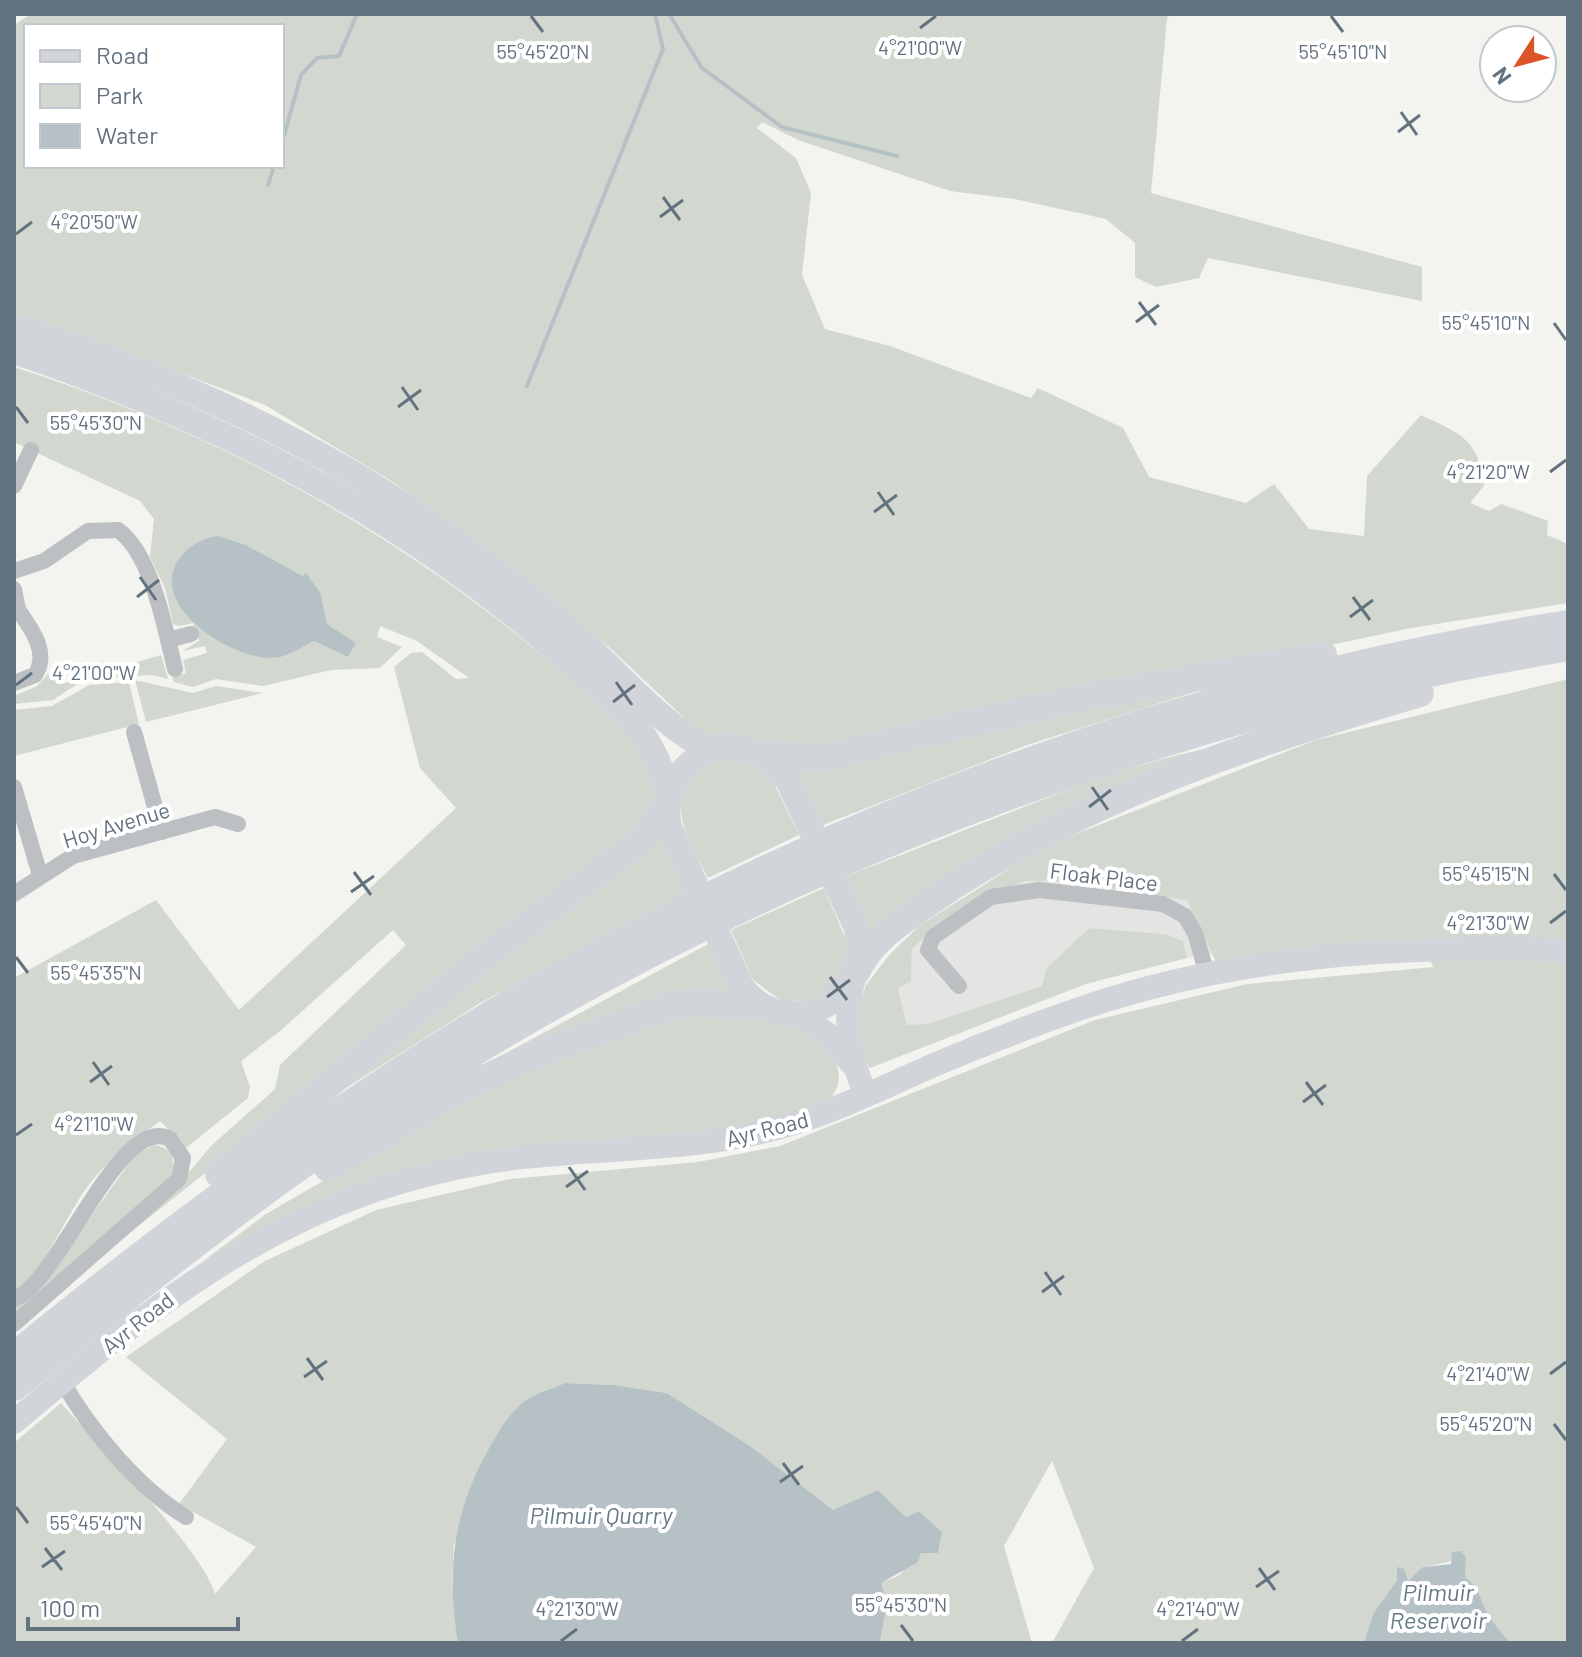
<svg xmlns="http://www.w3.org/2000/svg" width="1582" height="1657" viewBox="0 0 1582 1657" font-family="Barlow,sans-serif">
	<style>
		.built { fill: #e4e5e3 }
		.green { fill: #d2d8cf; fill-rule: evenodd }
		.water { fill: #b6c1c6 }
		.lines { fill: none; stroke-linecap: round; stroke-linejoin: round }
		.stream { stroke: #b6c1c6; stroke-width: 4 }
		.minor { stroke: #bcc0c3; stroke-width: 16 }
		.primary { stroke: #d1d5d9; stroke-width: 24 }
		.trunk { stroke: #d1d5d9; stroke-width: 26 }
		.motorway { stroke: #d1d5d9; stroke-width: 28 }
		.ticks { fill: none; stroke: #63727f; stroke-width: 3 }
		.labels { text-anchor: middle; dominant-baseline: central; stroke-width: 8; stroke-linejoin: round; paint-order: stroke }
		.street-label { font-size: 22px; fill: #63727f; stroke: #fff }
		.water-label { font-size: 24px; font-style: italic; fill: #647a84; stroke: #fff }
		.ticks-label { font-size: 20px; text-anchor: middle; fill: #63727f; stroke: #fff; stroke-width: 8; stroke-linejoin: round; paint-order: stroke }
	</style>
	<rect width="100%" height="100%" fill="#f3f3ef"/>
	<!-- built -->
	<path class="built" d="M1024,881H1061L1187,900L1213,954L1187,958L1183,941L1165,934L1089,928L1042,986L927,1024L907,1026L898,989L911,981L912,949L942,921Z"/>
	<!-- green -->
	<path class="green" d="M31,14H1170L1167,18L1151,193L1422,267V301L1208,258L1199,278L1156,287L1135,277V243L1106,219L1015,199L950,191L798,140L762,122L757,128L796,158L811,193L802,275L825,329L890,346L1031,398L1038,388L1123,428L1149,477L1246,503L1274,484L1309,529L1364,536L1367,476L1421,415C1461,434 1479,439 1484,486L1470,503L1489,511L1501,504L1548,521L1547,535L1568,544V603L1411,628L803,756L711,736L694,727L610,648L514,569L393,482L265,405L62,328L14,315V25ZM26,26H282V166H26Z
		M14,367C214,431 399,532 558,669C597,703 635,726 651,777C653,782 657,790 656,795C656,803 649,815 646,823L112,1247L178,1185L212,1145L275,1089L280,1065L406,945L393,930L280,1031L241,1061L250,1087L248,1098L186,1148L160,1121C135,1140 110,1158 91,1182C69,1209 41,1277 14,1293V978L156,900L239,1010L456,808L420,768L394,667L411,653L422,652L456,679L469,678L417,641L380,626L377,637L402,647L380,668L331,670L263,686L216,679L193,687L174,682L172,677L186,673L183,660L207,653L205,646L182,651L199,641L193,623L179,626L173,624L165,588L150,557L154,519L140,501L14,442ZM246,545L303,576L321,594L327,624L356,643L348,656L314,641C264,664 259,658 210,636Z
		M161,655L168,679L152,675L98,678L82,681L53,700L14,704V696L37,686L48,674L61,684Z
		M1568,679V1643H1510L1489,1617L1475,1585L1465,1577L1466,1558L1424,1567L1408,1581L1397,1580L1373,1614L1364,1643H1052L1094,1568L1052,1461L1004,1546L1032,1643H880L887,1602L880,1583L898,1576L921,1553L938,1552L942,1532L919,1511L906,1517L878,1490L833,1511L750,1446L667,1393L614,1385L565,1383L454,1544L452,1580L458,1643H14V1443L61,1403C96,1443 203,1550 215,1594L256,1547L179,1504L227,1439L126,1357L265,1261L376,1210L510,1179L698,1162L780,1146L1095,1020L1247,984L1434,967L1415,940L1216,962L1187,900L1061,881H1024L942,921L912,949L911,981L898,989L907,1025L927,1024L1042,986L1046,969L1089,928L1165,934L1183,941L1187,958L1086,984L870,1068L855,1043L856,1018L866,985L890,954L919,926L1045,846L1316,740Z
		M135,680L193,693L216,686L263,693L146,722Z
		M129,682L139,724L14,756V710L52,706L89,685Z
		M1210,687L1027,745L823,825L793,771L993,726Z
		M1275,732L870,938L847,876L1093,780L1166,758Z
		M721,756L748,761L767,769L799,835L708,878C695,852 669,812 686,783C693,772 711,764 721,756Z
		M661,835L688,893L480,1003L305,1114Z
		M824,888L849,947L846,964L835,984L815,999L783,1002L753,980L731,930Z
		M710,943L735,996L469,1073Z
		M681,1016C727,1016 817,1010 837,1066C842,1081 836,1094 825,1105L700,1138L569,1147L299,1212L202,1262L266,1214L411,1130L513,1077Z
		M154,1145C176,1148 176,1165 169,1182L14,1315V1304L27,1301L46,1279L135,1155Z"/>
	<!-- water -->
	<path class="water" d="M218,536L246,545L303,576L306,573L321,594L327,624L356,643L348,657L314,641C304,646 291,654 280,657C246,663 194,632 178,603C159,570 187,540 218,536Z
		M565,1383L614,1385L667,1393L750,1446L833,1510L878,1490L906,1517L919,1511L942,1532L938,1553H921L918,1562L881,1583L887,1602L880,1643H458C446,1568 453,1511 491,1445C499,1431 511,1411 525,1401C536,1393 553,1389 565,1383Z
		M1461,1551L1466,1558L1465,1577L1475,1585L1489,1617L1510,1643H1364L1373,1614L1397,1580V1567L1404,1569L1408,1581L1423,1567L1451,1564L1452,1552Z"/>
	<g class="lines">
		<!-- stream -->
		<path class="stream" d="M669,14L702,68L782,127L897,156
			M282,143L301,75L317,58L339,56L357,14
			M268,185L274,166
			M527,386L663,49L655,14"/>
		<!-- minor -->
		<path class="minor" d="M14,486L31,450
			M14,571L44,561L88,531L118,530C152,554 165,629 175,669
			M14,589C16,597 16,608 21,614C33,631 49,654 35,675L14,683
			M168,640L191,634
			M134,732L162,832
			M14,787L40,875
			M14,894L73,856L215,817L238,824
			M959,986L928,950L933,937L991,897L1039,890L1163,904L1185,916L1195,933L1207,974
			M14,1299C58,1285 119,1112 170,1139L183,1158L179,1179L14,1324
			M62,1381C90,1430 138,1488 186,1517"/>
		<!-- primary -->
		<path class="primary" d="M854,978C843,1022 848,1054 866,1095
			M798,1014L827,1034L851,1063
			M14,1422C167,1293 301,1187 507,1159C600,1147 696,1152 788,1125C838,1110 886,1086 934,1065C983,1044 1032,1025 1082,1008C1239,954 1403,945 1568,950"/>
		<!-- trunk -->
		<path class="trunk" d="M14,326C164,373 311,439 440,530C488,563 535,599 579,638C611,666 676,741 714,749
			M14,351C216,420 404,515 565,658C611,699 660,734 668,800
			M731,746L763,754L788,780L856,926C876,997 789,1047 742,988L669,827C660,787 691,749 731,746Z"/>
		<!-- motorway -->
		<path class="motorway" d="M763,754L819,759L1069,700L1323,655
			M856,972C872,938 905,919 935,898C1080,800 1253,742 1420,693
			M328,1168L458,1091L536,1055L666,1007L693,1002L761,1007
			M219,1174L478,962L643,839L667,803
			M14,1356C161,1236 312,1123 475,1024C808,823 1183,684 1568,624
			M14,1387C139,1287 264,1186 399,1099C676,920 984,788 1302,703C1390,679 1479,663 1568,647"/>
	</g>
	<!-- ticks -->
	<path class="ticks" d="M531,16L543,32M1331,16L1343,32M920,28L936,16M1401,112L1417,135M1398,132L1420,115M663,197L680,220M660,217L683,200M16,234L32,222M1139,302L1156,325M1136,322L1159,305M1554,323L1566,340M402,387L418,410M16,407L28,423M398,407L421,390M1550,472L1566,460M878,492L894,515M874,512L897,495M140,577L156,600M137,597L159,580M1353,597L1370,620M1350,617L1373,600M616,682L632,705M16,685L32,673M613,702L635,685M1092,787L1108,810M1089,807L1111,790M354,872L371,895M1554,874L1566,890M351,892L374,876M1550,923L1566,911M16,957L28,973M830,977L847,1000M827,997L850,980M93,1062L109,1085M90,1082L112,1066M1306,1082L1323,1105M1303,1102L1326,1085M16,1135L32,1124M569,1167L585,1190M566,1187L588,1171M1045,1272L1061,1295M1042,1292L1064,1276M307,1358L323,1380M1550,1374L1566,1362M304,1377L327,1361M1554,1424L1566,1440M783,1463L799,1485M780,1482L803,1466M16,1507L28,1523M45,1548L62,1570M42,1567L65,1551M1259,1568L1275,1590M1256,1587L1279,1571M901,1625L913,1641M561,1641L577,1629M1182,1641L1198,1629"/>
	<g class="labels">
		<!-- street labels -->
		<g class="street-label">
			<text transform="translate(116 824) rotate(-17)">Hoy Avenue</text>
			<text transform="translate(1104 876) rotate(7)">Floak Place</text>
			<text transform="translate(767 1128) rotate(-14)">Ayr Road</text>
			<text transform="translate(137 1322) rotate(-38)">Ayr Road</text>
		</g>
		<!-- water labels -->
		<g class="water-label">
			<text x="601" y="1514">Pilmuir Quarry</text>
			<text x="1438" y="1591">Pilmuir<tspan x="1438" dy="28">Reservoir</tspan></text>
		</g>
	</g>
	<g class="ticks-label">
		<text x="920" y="55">4°21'00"W</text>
		<text x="543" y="59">55°45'20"N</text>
		<text x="1343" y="59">55°45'10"N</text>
		<text x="94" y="229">4°20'50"W</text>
		<text x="1486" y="330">55°45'10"N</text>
		<text x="96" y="430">55°45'30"N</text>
		<text x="1488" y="479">4°21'20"W</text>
		<text x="94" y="680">4°21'00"W</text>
		<text x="1486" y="881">55°45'15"N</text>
		<text x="1488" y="930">4°21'30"W</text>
		<text x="96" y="980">55°45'35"N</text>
		<text x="94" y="1131">4°21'10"W</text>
		<text x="1488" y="1381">4°21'40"W</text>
		<text x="1486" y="1431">55°45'20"N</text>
		<text x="96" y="1530">55°45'40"N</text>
		<text x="901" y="1612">55°45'30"N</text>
		<text x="577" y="1616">4°21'30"W</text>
		<text x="1198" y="1616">4°21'40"W</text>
	</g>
	<!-- border -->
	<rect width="1582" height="1657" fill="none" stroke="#63727f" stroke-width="32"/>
	<!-- legend -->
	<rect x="24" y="24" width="260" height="144" fill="#ffffff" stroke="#c1c7cc" stroke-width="2"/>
	<rect x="40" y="50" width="40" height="12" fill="#d1d5d9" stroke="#c1c7cc" stroke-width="2"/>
	<text x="96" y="64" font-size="24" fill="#63727f">Road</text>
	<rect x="40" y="84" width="40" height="24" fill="#d2d8cf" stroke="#c1c7cc" stroke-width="2"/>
	<text x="96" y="104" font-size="24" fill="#63727f">Park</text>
	<rect x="40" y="124" width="40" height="24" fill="#b6c1c6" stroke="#c1c7cc" stroke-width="2"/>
	<text x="96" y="144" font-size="24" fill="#63727f">Water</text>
	<!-- north arrow -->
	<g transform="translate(1518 64) rotate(234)"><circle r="38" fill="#ffffff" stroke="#c1c7cc" stroke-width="2"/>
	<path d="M0-6L14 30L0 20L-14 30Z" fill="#db5428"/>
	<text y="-12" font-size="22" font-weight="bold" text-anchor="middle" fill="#63727f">N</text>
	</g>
	<!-- scale -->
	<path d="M28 1617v12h210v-12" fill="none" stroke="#63727f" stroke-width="4"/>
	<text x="40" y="1617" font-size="24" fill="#63727f" stroke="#ffffff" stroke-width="6" paint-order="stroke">100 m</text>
</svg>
